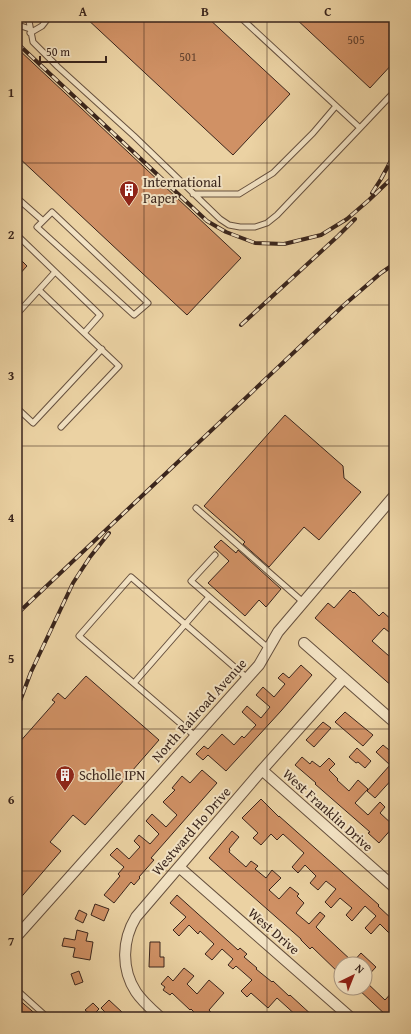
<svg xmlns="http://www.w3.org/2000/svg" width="411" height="1034" viewBox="0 0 411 1034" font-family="'Gentium Book Plus',serif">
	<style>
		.building { fill: #d09165; stroke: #3a251c }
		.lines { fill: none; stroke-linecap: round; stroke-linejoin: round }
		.service-casing { stroke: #66503e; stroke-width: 7 }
		.minor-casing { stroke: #66503e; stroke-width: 12 }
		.service { stroke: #f2e2c3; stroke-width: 5 }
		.minor { stroke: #f2e2c3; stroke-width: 10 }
		.rail-casing { stroke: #3a251c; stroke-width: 4 }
		.rail { stroke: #f2e2c3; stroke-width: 2.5; stroke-dasharray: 8; stroke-linecap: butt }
		.grid { fill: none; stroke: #3a251c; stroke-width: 1; stroke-opacity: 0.55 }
		.labels { text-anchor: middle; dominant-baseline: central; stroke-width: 4; stroke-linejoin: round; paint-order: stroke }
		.number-label { font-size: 12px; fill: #60402e }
		.poi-label { font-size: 14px; fill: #3a251c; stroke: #f2e2c3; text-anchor: start }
		.street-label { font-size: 14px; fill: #3a251c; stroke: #f2e2c3 }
		.neatline { fill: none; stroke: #3a251c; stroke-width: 1.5 }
		.grid-label { font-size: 13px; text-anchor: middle; font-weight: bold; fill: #3a251c }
	</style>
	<rect width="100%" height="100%" fill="#ebd2a3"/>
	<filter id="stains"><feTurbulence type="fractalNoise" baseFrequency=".005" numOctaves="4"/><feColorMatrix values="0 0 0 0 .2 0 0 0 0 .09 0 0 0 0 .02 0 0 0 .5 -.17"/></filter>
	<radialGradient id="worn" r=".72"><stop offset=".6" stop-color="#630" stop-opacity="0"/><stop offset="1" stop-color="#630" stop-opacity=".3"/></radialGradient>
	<!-- building -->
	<path class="building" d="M85,17H207L290,94L233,155Z
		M294,17H394V62L370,88Z
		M17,48L241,258L187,315L17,156Z
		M17,256L27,266L17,277Z
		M285,415L343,466L344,478L361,492L319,540L304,527L269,567L243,544L245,542L204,506Z
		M221,540L236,553L238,550L281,589L266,607L259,600L245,616L208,583L229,561L214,547Z
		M350,590L353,593L354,592L379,616L383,612L394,622V636L384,628L372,641L389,656L390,655L394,658V688L315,618L328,603L334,608Z
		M301,665L312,675L281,711L226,771L208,755L203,760L196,754L204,746L208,749L222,734L234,745L242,736L244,738L256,725L242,712L247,706L261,718L270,707L256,695L263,687L274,697L285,684L278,678L283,673L289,678Z
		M86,676L159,740L85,825L73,815L50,842L61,851L17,902V745L55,702L52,700L58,693L65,699Z
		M345,712L373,735L363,746L335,722Z
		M323,722L331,728L314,747L306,740Z
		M383,745L394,754V777L375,798L367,791L390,765L376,752Z
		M357,748L371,761L365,768L358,762L356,763L349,757Z
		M302,757L310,764L312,761L320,767L329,758L335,764L329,770L338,779L337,780L349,791L358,780L368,789L355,803L368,815L380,802L385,807L380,813L394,826L379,843L368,833L370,832L331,798L315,784L316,783L295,765Z
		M202,770L217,783L151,858L154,860L139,877L140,878L134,885L131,882L114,903L104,895L120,876L118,874L124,867L110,855L117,848L129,859L140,847L134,841L139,835L150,844L159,834L146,821L152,814L166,827L177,815L163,802L175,790L172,788L182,776L190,783Z
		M261,799L279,817V816L379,905L378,906L394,921V928L389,933L380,924L371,934L365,928L376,916L365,906L352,921L346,915L352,908L340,898L331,908L325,902L336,889L326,881L318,890L310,883L316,876L305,865L298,873L292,867L304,853L283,834L277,840L271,834L261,845L253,838L258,833L242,818Z
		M232,831L239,837L229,849L230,850L229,852L246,867L251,861L258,866L255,869L266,878L272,870L281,878L269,890L279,899L290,887L299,894L297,896L304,903L296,913L309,924L320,912L325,916L316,927L323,934L353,962L361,953L376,967L365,979V964H341V975L312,947L310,949L301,940V939L209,858Z
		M177,895L238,950L240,948L247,954L244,957L257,968L256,969L272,982L273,981L289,996L290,995L314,1017H298L277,998L268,1008L251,993L247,997L241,991L252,980L236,966L233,969L228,965L233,959L222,949L212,960L205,954L214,944L200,931L198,934L189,925L179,936L173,930L186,917L170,903Z
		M95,904L109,909L104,921L91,915Z
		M79,910L87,914L83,923L75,919Z
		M77,930L88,933L86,941L93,942L90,960L73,957L75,948L62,946L64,938L75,940Z
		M150,942H160V957H164V967H149Z
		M184,968L194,976L187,984L197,994L209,980L224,993L209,1010L215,1017H199L191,1009L190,1010L172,993L170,995L163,990L165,987L161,984L168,976L173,981Z
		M79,971L83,982L75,985L71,974Z
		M365,981L385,1000L394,990V1017H388L357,988H365Z
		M17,998L39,1017H17Z
		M109,1000L123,1013L119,1017H110L101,1008Z
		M93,1003L99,1009L92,1016L85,1010Z"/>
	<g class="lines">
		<defs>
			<path id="service" d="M24,17L29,21L33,42L58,67L134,136L220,219L229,225L240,227H255L267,223L277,215L360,128L394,92
				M240,17L360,128
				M17,24L18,25L30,29
				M30,33L42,26L49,17
				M193,194H239L273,173L313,133L336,106
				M17,198L42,220
				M52,212L148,303L134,315L37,227Z
				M17,235L100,315L84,333L119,366L61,427
				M39,290L84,333
				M17,314L55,272
				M17,408L33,423L102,349
				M196,508L303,602
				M215,555L191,581L268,648
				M134,683L209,597
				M195,736L79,636L131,577L247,678
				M17,990L47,1017"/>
			<path id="minor" d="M304,643L394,722
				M262,770L394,887
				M179,867L350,1017
				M17,936L259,665L278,632L394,496
				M160,1017C151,1009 142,1001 136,992C121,969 122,940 136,917L262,770L344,678"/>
		</defs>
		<!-- service casing -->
		<use href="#service" class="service-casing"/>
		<!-- minor casing -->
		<use href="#minor" class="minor-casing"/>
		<!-- service -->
		<use href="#service" class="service"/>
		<!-- minor -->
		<use href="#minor" class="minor"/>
		<defs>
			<path id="rail" d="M17,43L207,221L226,232L255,243L284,244L321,235L347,219L369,200L393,177
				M372,193L381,179L394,155
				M241,325L338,236L355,219
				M17,614L344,305L381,273L394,264
				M17,709L31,672L73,583L90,557L109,533"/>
		</defs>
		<!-- rail casing -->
		<use href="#rail" class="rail-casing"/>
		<!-- rail -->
		<use href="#rail" class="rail"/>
	</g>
	<!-- grid -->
	<path class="grid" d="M144,17V1017M267,17V1017M17,163H394M17,305H394M17,446H394M17,588H394M17,729H394M17,871H394"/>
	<!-- icons -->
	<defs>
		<symbol id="building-pin" viewBox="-11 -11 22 30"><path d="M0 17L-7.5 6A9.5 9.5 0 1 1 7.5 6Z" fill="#8f2418" stroke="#f2e2c3"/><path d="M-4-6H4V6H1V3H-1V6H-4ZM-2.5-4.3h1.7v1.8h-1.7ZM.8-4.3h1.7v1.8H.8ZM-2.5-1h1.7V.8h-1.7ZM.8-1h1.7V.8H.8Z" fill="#fff"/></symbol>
	</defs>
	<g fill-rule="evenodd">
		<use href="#building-pin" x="118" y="179" width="22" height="30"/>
		<use href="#building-pin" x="54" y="764" width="22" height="30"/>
	</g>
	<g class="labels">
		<!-- number labels -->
		<g class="number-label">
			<text x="356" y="39">505</text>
			<text x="188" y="56">501</text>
		</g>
		<!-- poi labels -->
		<g class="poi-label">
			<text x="143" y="182">International<tspan x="143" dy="16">Paper</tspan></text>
			<text x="79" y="775">Scholle IPN</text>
		</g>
		<!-- street labels -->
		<g class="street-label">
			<text transform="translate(199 710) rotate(-48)">North Railroad Avenue</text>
			<text transform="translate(328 810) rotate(42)">West Franklin Drive</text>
			<text transform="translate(191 831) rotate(-49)">Westward Ho Drive</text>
			<text transform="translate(274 931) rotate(41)">West Drive</text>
		</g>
	</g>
	<!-- margin -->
	<rect width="411" height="1034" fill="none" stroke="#ebd2a3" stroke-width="44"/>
	<!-- north arrow -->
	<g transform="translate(353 976) rotate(43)"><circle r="19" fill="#f2e2c3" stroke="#a89680"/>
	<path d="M0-3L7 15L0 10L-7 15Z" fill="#8f2418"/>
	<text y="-6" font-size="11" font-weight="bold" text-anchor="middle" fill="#3a251c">N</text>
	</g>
	<!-- scale -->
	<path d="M40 56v6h66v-6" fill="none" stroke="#3a251c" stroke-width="2"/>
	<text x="46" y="56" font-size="12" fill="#3a251c" stroke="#f2e2c3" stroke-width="3" paint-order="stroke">50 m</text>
	<rect x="22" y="22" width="367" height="990" class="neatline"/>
	<g class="grid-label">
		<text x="83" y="16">A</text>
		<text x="205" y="16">B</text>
		<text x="328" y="16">C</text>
		<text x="11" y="97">1</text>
		<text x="11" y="239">2</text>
		<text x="11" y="380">3</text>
		<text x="11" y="522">4</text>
		<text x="11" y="663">5</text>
		<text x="11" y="804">6</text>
		<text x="11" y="946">7</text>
	</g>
	<rect width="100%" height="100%" filter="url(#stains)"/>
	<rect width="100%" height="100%" fill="url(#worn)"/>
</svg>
